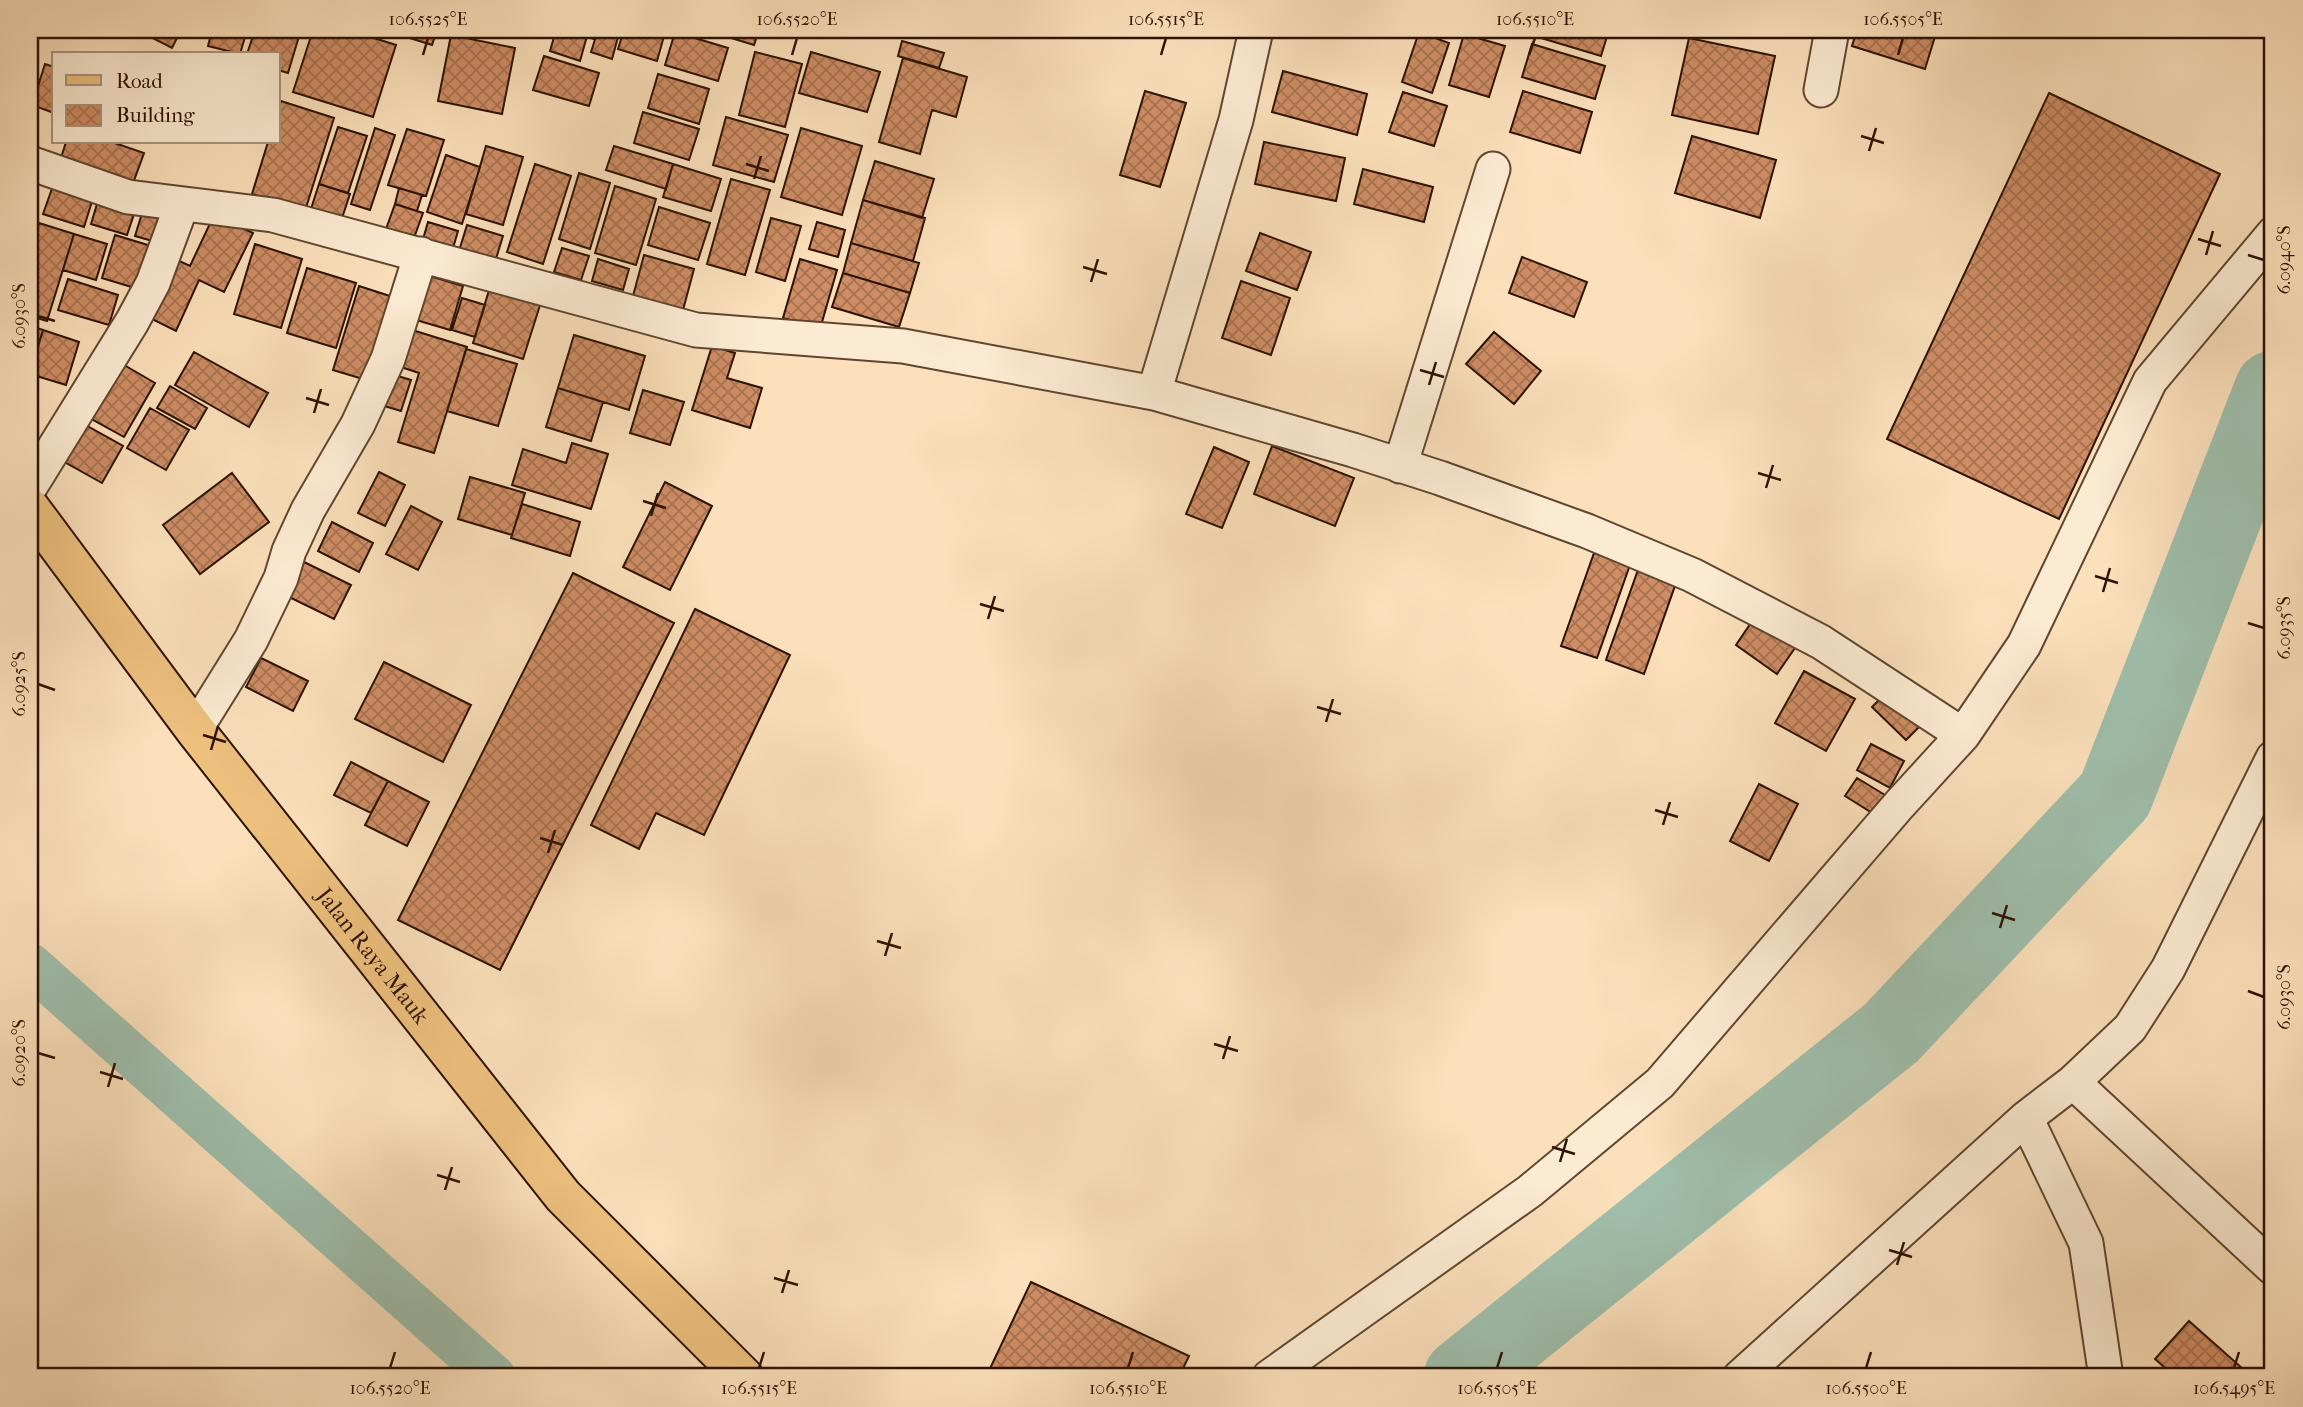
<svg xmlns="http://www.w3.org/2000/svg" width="2303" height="1407" viewBox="0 0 2303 1407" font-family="'IM FELL French Canon',serif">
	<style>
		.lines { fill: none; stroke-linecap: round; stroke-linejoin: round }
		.canal { stroke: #9fbeab; stroke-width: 44 }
		.river { stroke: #9fbeab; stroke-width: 77 }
		.building { fill: url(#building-cross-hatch); stroke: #2d1200; stroke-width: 2 }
		.minor-casing { stroke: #60462f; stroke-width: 37 }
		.primary-casing { stroke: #2d1200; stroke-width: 42 }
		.minor { stroke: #fcebd3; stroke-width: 33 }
		.primary { stroke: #eec07e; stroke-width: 38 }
		.ticks { fill: none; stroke: #2d1200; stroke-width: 2.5 }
		.labels { text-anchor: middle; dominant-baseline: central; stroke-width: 6; stroke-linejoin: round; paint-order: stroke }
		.street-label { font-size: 23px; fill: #2d1200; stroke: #fcebd3 }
		.neatline { fill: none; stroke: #2d1200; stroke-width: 2.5 }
		.ticks-label { font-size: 18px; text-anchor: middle; fill: #2d1200 }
	</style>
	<defs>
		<pattern id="building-cross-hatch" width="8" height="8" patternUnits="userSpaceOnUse" patternTransform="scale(1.75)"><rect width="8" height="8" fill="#ce8d64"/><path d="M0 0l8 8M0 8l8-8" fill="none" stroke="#a87250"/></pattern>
	</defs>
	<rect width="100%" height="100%" fill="#fbe0bb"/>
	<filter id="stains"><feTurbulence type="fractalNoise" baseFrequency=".00286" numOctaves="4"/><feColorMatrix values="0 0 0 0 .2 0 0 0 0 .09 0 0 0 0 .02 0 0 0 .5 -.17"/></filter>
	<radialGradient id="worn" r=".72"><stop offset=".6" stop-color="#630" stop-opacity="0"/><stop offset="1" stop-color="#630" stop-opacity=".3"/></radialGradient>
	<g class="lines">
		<!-- canal -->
		<path class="canal" d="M30,965L494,1377"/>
		<!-- river -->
		<path class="river" d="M1462,1377L1891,1033L2115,795L2273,389"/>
	</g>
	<!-- building -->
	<path class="building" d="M137,30H181L172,48Z
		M212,30H247L240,54L208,46Z
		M255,30H291L300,33L288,73L278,70V54H247Z
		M313,30H349L396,45L373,117L293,92Z
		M384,30H437L432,45Z
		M556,30H565L587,36L580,61L550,51Z
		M565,30H597L594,39Z
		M598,30H620L612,59L591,52Z
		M624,30H644L664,36L657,61L618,49Z
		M644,30H667L665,36Z
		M705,30H759L754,45Z
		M1522,30H1609L1601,56L1521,32Z
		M1857,30H1937L1925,69L1852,46Z
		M675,32L728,48L718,81L665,65Z
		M1419,32L1449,43L1432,93L1402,82Z
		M1464,34L1505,46L1489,97L1449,85Z
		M451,35L515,48L502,114L438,101Z
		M1689,38L1775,56L1758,134L1672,115Z
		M902,41L944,53L939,68L898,56Z
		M1532,44L1605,66L1595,99L1522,77Z
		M755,52L802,64L785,127L739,115Z
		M811,52L880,72L867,112L799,93Z
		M544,56L599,73L589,106L533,90Z
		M903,58L967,77L956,117L932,110L920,154L879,142Z
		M45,64L54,67V113L32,105Z
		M1283,71L1367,94L1357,135L1272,112Z
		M658,74L709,89L699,124L648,108Z
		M1145,91L1186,103L1160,187L1120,175Z
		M1523,91L1592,112L1580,153L1510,132Z
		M1403,92L1447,106L1434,146L1389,132Z
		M2049,93L2220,174L2059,519L1887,439Z
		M281,101L334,118L305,211L252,194L268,142H278V111Z
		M643,112L699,129L689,160L634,143Z
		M726,117L788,135L774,182L713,165Z
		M338,127L367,136L348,193L319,184Z
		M375,128L395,135L370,210L351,204Z
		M801,128L862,146L842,215L781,197Z
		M407,129L444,140L426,196L388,185Z
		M1692,136L1776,160L1760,218L1675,193Z
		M66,142H112L144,153L132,186L60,161Z
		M1264,142L1345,158L1336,201L1255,184Z
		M486,146L523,157L503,225L466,214Z
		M614,146L673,164L666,189L606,170Z
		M446,155L480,167L462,224L427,212Z
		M875,161L934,179L922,218L863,200Z
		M535,164L571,176L543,264L507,252Z
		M673,164L721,179L711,211L663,197Z
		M1363,169L1433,187L1424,222L1354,204Z
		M579,173L610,183L590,249L559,239Z
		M731,179L770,190L745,275L707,264Z
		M54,183L94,195L84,227L43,214Z
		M319,184L350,194L340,224L309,215Z
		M615,186L656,199L636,265L595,253Z
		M399,188L422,195L417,211L395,204Z
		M100,194L137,205L127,235L91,224Z
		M863,200L925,218L913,261L851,243Z
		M395,204L423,213L414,238L386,229Z
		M144,207L172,215L163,244L135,236Z
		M659,207L710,223L698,260L648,245Z
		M214,215L253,233L224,292L199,280L176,331L146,316L173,258L190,266Z
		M771,218L801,226L785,281L756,272Z
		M428,222L458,231L451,255L421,246Z
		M817,222L845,230L838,257L809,249Z
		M39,223L74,234L47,321L30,316V253Z
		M467,225L503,236L495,262L459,251Z
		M1260,233L1311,252L1297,290L1246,271Z
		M74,234L107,244L96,280L63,270Z
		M115,235L151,246L138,289L102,278Z
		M851,243L919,263L910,293L843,273Z
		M255,244L302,259L281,328L234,314Z
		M562,248L589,256L581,280L554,272Z
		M644,255L694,269L683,310L633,296Z
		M1522,257L1587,282L1574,317L1509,293Z
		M598,259L629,269L623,290L592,281Z
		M800,259L837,270L820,329L783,318Z
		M307,268L356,283L336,348L287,333Z
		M420,273L463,286L450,330L406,317Z
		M843,273L910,293L899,327L832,307Z
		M68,279L118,295L109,325L58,310Z
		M1241,281L1290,298L1271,355L1222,338Z
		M359,286L399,299L373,382L333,370Z
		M490,287L541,302L523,359L473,343Z
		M462,298L485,305L475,337L452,330Z
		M30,326L43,330L30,371Z
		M409,329L467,347L434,453L398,442L419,373L398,366Z
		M43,330L79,342L66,385L30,374Z
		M1494,332L1541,371L1514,404L1466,364Z
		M574,335L645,356L629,410L558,388Z
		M712,346L735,353L727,378L762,388L750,428L692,410Z
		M466,349L517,364L498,426L447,411Z
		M194,352L268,393L249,427L175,385Z
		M119,362L155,383L124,437L88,417Z
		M391,374L411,380L401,411L381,405Z
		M170,386L207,408L195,429L157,408Z
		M558,388L603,402L591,441L546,427Z
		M643,390L684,402L670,445L630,433Z
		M150,408L189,430L166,470L127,448Z
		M82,423L123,446L102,483L61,460Z
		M572,443L608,454L591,509L512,485L523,449L566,463Z
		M1272,446L1354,478L1335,526L1254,494Z
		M1214,447L1249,462L1222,528L1186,514Z
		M379,472L405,485L385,526L358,513Z
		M232,473L269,522L200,574L163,525Z
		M470,477L525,493L512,535L458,519Z
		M665,482L712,506L670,590L623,567Z
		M522,504L580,522L570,556L511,538Z
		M411,506L442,522L418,570L386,554Z
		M332,522L373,543L359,572L318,551Z
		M1594,553L1630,565L1597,658L1561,646Z
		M302,561L351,585L334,619L285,595Z
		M1639,567L1677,580L1644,674L1606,660Z
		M573,573L674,623L500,970L398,920Z
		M695,609L790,655L704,835L656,813L639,849L591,825Z
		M1755,617L1797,645L1777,674L1736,645Z
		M261,658L308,681L293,711L246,687Z
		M384,662L471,705L443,762L355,719Z
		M1804,671L1855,699L1826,751L1775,723Z
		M1889,690L1923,723L1906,740L1872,707Z
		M1871,744L1904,761L1890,788L1857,770Z
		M351,762L388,781L371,813L334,795Z
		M1857,778L1885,795L1874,814L1845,796Z
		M388,781L429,802L407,846L365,825Z
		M1759,784L1798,804L1769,861L1730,841Z
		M1031,1282L1189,1356L1179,1377H986Z
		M2189,1321L2252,1377H2175L2155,1359Z"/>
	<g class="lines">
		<defs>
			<path id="minor" d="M1821,90L1832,30
				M30,163L128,197L273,215L696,330L903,346L1154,393L1353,450L1440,478L1587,531L1692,575L1821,642L1963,735
				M1154,393L1236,120L1256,30
				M1400,466L1493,169
				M30,487L132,322L153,283L182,204
				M195,730L251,640L281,578L289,551L308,510L358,424L388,359L421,254
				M2073,1082L2273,1268
				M2026,1118L2086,1243L2106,1377
				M1269,1377L1530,1191L1660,1083L1899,805L1963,735L2024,645L2150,381L2273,234
				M1740,1377L2026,1118L2073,1082L2130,1028L2168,969L2273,758"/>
			<g id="primary">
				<path id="s1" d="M30,508L195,730L563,1196L744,1377"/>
			</g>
		</defs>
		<!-- minor casing -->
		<use href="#minor" class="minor-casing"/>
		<!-- primary casing -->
		<use href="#primary" class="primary-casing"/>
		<!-- minor -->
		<use href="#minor" class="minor"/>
		<!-- primary -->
		<use href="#primary" class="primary"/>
	</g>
	<!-- ticks -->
	<path class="ticks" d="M423,55L428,38M792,55L797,38M1161,55L1166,38M1529,55L1535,38M1898,55L1903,38M1861,136L1884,143M1869,151L1876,128M746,164L769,171M754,179L761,156M2198,239L2221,246M2206,255L2213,231M2248,255L2264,260M1083,267L1107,274M1091,282L1098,259M38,316L55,321M1420,370L1444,377M1429,385L1436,362M306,398L329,405M314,413L321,389M1758,473L1781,480M1766,488L1773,465M643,501L666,508M651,516L658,493M2095,576L2118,583M2103,592L2110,568M980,604L1004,611M988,619L995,596M2248,623L2264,628M38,684L55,690M1317,707L1341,714M1326,722L1333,699M203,735L226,742M211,750L218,726M1655,810L1678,817M1663,825L1670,802M540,838L563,845M548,853L555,830M1992,913L2015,920M2000,928L2007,905M877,941L901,948M885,956L892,933M2248,991L2264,997M1214,1044L1238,1051M38,1053L55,1058M1223,1059L1230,1036M100,1072L123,1079M108,1087L115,1063M1552,1147L1575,1154M1560,1162L1567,1139M437,1175L460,1182M445,1190L452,1167M1889,1250L1912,1257M1897,1265L1904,1242M774,1278L798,1285M782,1293L789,1270M390,1368L395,1352M759,1368L764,1352M1128,1368L1133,1352M1497,1368L1502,1352M1866,1368L1871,1352M2234,1368L2239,1352"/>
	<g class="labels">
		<!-- street labels -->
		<g class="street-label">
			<text stroke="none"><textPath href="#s1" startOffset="564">Jalan Raya Mauk</textPath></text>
		</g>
	</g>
	<!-- margin -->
	<rect width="2303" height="1407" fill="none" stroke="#fbe0bb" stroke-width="77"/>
	<!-- legend -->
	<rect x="52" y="52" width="228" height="91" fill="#fcebd3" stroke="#a9947f" stroke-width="2"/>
	<rect x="66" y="75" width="35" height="10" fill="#eec07e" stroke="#a9947f" stroke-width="2"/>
	<text x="116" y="88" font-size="21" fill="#2d1200">Road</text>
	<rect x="66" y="105" width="35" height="21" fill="url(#building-cross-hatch)" stroke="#a9947f" stroke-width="2"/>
	<text x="116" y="122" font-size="21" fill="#2d1200">Building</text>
	<rect x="38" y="38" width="2226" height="1330" class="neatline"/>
	<g class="ticks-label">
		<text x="428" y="25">106.5525°E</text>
		<text x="797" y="25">106.5520°E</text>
		<text x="1166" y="25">106.5515°E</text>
		<text x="1535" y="25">106.5510°E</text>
		<text x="1903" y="25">106.5505°E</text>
		<text transform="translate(2284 260) rotate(-90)" y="6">6.0940°S</text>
		<text transform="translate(19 316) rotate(-90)" y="6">6.0930°S</text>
		<text transform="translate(2284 628) rotate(-90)" y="6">6.0935°S</text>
		<text transform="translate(19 684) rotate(-90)" y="6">6.0925°S</text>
		<text transform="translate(2284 997) rotate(-90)" y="6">6.0930°S</text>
		<text transform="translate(19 1053) rotate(-90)" y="6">6.0920°S</text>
		<text x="390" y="1394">106.5520°E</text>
		<text x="759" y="1394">106.5515°E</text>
		<text x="1128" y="1394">106.5510°E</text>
		<text x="1497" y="1394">106.5505°E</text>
		<text x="1866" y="1394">106.5500°E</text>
		<text x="2234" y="1394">106.5495°E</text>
	</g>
	<rect width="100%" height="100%" filter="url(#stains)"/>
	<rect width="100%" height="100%" fill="url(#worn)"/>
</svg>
